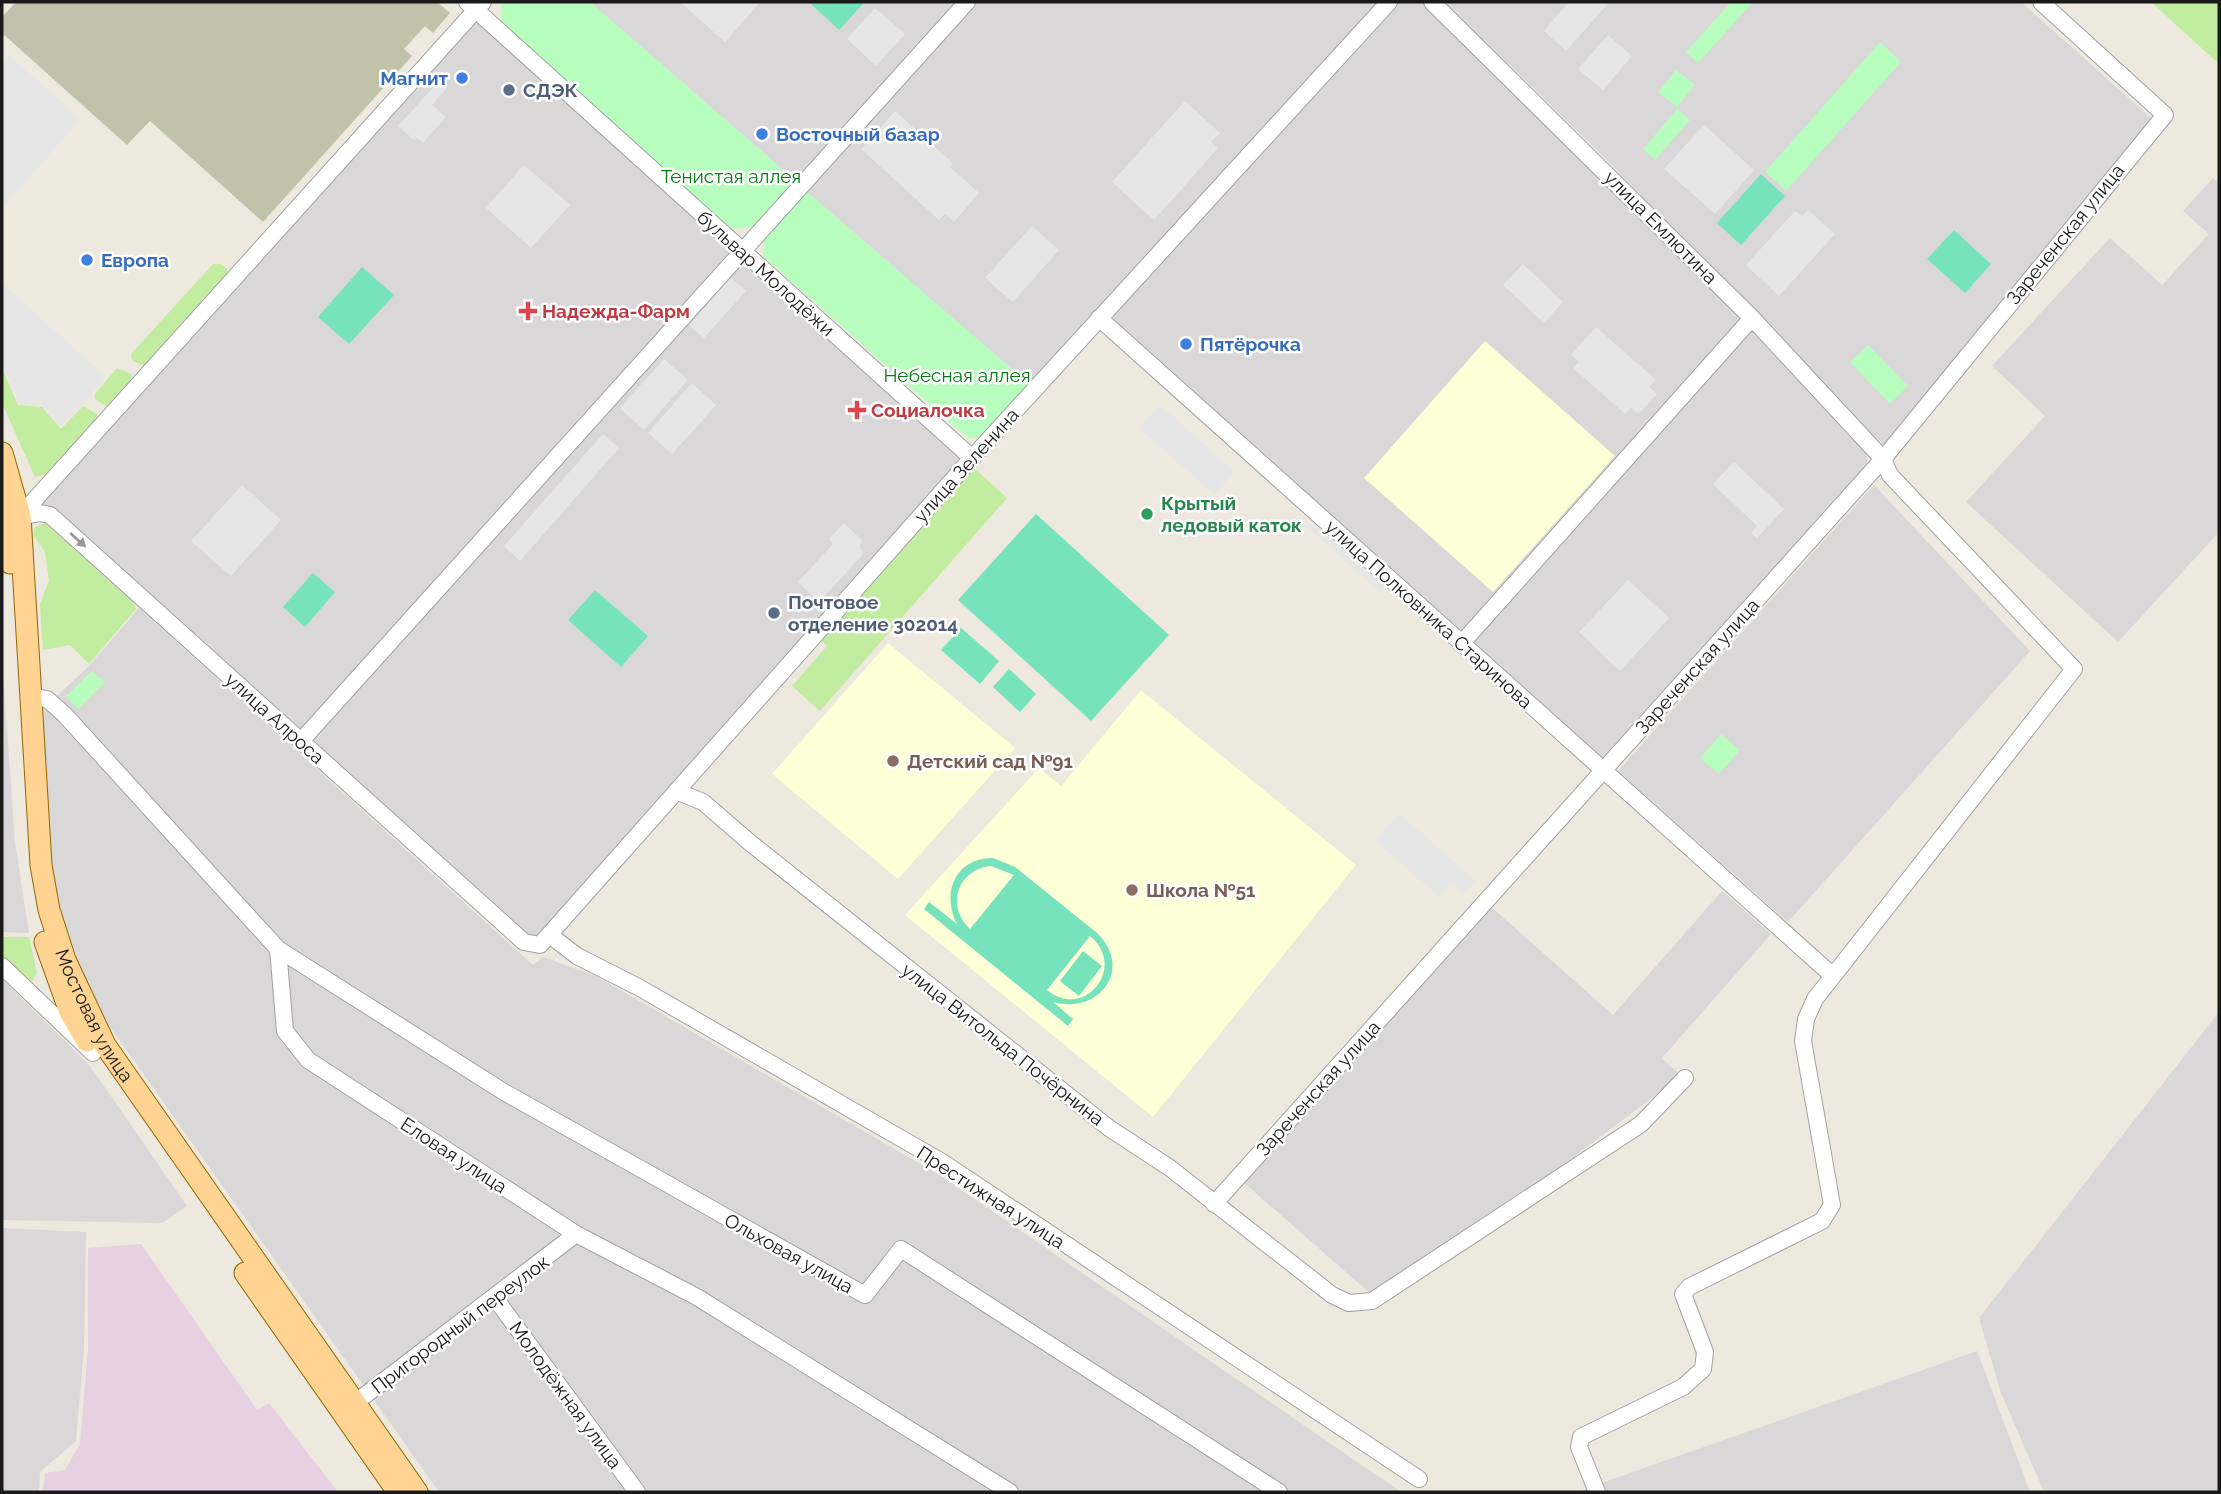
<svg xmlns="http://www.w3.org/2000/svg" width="2221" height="1494" viewBox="0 0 2221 1494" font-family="Raleway,sans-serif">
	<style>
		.residential { fill: #d9d7d7 }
		.industrial { fill: #e7d0e2 }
		.education { fill: #fdffd6 }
		.construction { fill: #c1c2aa }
		.grass { fill: #c2eca0 }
		.park { fill: #b6fdbe }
		.pitch { fill: #76e3bd; fill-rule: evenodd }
		.parking { fill: #e6e6e6 }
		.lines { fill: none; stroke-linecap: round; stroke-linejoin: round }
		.minor-casing { stroke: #a1a1a1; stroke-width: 18 }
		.major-casing { stroke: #916600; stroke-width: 23 }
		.minor { stroke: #fff; stroke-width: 16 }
		.major { stroke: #ffd492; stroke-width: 21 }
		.oneway { fill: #989898 }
		.shop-dot { fill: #3f7fe0; stroke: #fff; stroke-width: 2.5 }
		.service-dot { fill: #5c6f8a; stroke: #fff; stroke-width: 2.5 }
		.health-dot { fill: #e0444e; stroke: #fff; stroke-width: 2.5 }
		.leisure-dot { fill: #2e9e5b; stroke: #fff; stroke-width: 2.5 }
		.education-dot { fill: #8d6e63; stroke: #fff; stroke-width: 2.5 }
		.labels { text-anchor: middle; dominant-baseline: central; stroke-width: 5; stroke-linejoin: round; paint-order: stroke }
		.shop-label { font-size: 19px; font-weight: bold; fill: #366cbe; stroke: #fff; text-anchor: start }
		.service-label { font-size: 19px; font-weight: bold; fill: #4e5e75; stroke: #fff; text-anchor: start }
		.park-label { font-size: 19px; fill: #047d13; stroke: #fff }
		.street-label { font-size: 19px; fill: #1a1a1a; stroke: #fff }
		.health-label { font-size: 19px; font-weight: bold; fill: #be3a42; stroke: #fff; text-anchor: start }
		.leisure-label { font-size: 19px; font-weight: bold; fill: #27864d; stroke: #fff; text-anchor: start }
		.education-label { font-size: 19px; font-weight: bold; fill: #785e54; stroke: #fff; text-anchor: start }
	</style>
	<rect width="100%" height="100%" fill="#ede9df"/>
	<!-- residential -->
	<path class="residential" d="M590,2H958L797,182Z
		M974,2H1379L1030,385L805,190Z
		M1398,2H1424L1720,295L1867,455V467L1601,759L1112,323L1115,313Z
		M1445,2H2021L2153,120L1884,446L1601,154Z
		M476,10L972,458L532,945L39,513L41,492Z
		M2213,178L2219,184V532L2118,642L1966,502L2045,416L1992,366L2110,238L2162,285L2209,234L2183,211Z
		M1874,485L2030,651L1788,922L1618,771Z
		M139,608L533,965L543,957L596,976L941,1176L1401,1492H439L89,997L55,897L41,760L44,708L88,667Z
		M2,659L15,843L29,933L2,932Z
		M1722,891L1771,934L1662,1058L1681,1076L1380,1302L1242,1181L1488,904L1613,1015Z
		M2,979L90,1066L187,1206L162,1223L2,1220Z
		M2219,1012V1492H2044L2001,1393L1979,1318Z
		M2,1228L86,1232L84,1348L76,1441L40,1472L39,1492H2Z
		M1977,1351L2030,1492H1578L1593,1486Z"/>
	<!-- industrial -->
	<path class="industrial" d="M141,1244L257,1410L269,1403L338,1492H43L45,1473L65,1470L80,1444L88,1349V1248Z"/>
	<!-- education -->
	<path class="education" d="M1485,341L1615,456L1493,592L1364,478Z
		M888,643L1015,748L898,879L772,774Z
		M1141,690L1356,865L1153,1117L905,915L1039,768L1061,786Z"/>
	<!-- construction -->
	<path class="construction" d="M16,2H437L450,13L433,33L425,26L404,49L412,56L263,222L150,121L127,145L2,33V17Z"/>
	<!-- grass -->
	<path class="grass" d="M2151,2H2219V64Z
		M213,264H221L227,269V278L146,367L132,360L131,354Z
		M2,368L18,405L42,407L61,429L83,406L97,414V420L51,473L35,477L2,403Z
		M117,368L131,374L133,381L109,408L95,399V394Z
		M973,467L1007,498L820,711L792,686L827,646L819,639Z
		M45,523L134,603L136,609L89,664L70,645L43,650L40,604L49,581L45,552L33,535L35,527Z
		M2,937H29L37,974L28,985L2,957Z"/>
	<!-- park -->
	<path class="park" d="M501,2H590L797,182L757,227L731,229L502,23Z
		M1731,2H1753L1698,63L1686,52Z
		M1880,42L1901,62L1786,191L1765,172Z
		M1676,70L1695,85L1677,107L1658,92Z
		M1677,109L1690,120L1655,160L1643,149Z
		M805,190L1030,385L981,437L969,438L963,434L764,257L763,237Z
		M1868,345L1908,386L1890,404L1850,362Z
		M92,671L105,682L78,709L66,696Z
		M1721,734L1740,750L1719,774L1700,758Z"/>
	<!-- pitch -->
	<path class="pitch" d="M809,2H860L863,4L839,30Z
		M1761,174L1785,196L1741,245L1717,223Z
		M1954,230L1991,264L1965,293L1927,259Z
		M362,267L394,295L349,344L318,317Z
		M1036,514L1169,635L1091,721L958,600Z
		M313,573L335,592L305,627L283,607Z
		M595,590L648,636L621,667L568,620Z
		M961,628L999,661L980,684L941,650Z
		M1009,669L1036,694L1020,712L993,687Z
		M993,858L1015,867L1097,933C1134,969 1099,1015 1053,1002L1073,1019L1068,1026L924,909L929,902L957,924C941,893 955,858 993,858ZM991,866L1014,875L970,929C945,906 958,869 991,866ZM1090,936C1128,967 1084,1021 1047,990Z
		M1083,951L1102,966L1079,996L1060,981Z"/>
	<!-- parking -->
	<path class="parking" d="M684,2H760L725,42L682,4Z
		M1569,2H1604L1607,5L1566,51L1544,31Z
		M875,8L905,34L876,66L847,39Z
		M1608,35L1632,56L1603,90L1578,69Z
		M9,55L81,119L2,208V63Z
		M439,81L447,88L432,105L446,117L423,143L417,138L414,140L398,126Z
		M1185,101L1220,133L1211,142L1218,148L1154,220L1112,182Z
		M895,111L953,163L950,167L979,193L954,222L945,214L939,220L861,149Z
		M1704,125L1754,170L1715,214L1664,169Z
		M524,165L570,205L531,248L486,208Z
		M1808,210L1835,234L1779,296L1746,265L1795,211L1802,216Z
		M1032,226L1059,250L1013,302L985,278Z
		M1523,264L1563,302L1544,323L1503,285Z
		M731,278L746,291L704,338L689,325Z
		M2,283L106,377L61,426L41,404L20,405L2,361Z
		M1596,327L1656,380L1649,387L1657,394L1638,414L1631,408L1625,414L1573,368L1579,362L1571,355Z
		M664,359L688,380L644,430L620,408Z
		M692,383L716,405L672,454L648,433Z
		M1160,405L1235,472L1214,495L1139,428Z
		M603,434L619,448L520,561L504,546Z
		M1734,462L1784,509L1757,538L1751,533L1757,526L1713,484Z
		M242,485L281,520L231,576L191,541Z
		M1313,519L1386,585L1380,592L1306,526Z
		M844,523L862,540L860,547L863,554L819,602L798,582L833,544L829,539Z
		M1628,580L1669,618L1620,671L1579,632Z
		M1399,813L1476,881L1464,894L1451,883L1439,897L1375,840Z"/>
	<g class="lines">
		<defs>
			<path id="minor" d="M467,2L972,458
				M1432,2L1752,318L1883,459L1890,475L2074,669L1815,999L1806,1019L1803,1041L1832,1205L1822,1221L1689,1287L1683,1294L1705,1352L1703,1369L1683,1387L1581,1437L1579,1447L1597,1492
				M1099,318L1833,976
				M20,516L483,2
				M10,519L40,513L50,515L524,942L540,945L972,458L1389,2
				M1461,644L1752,318
				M32,697L47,699L64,714L278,949L285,1031L308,1060L576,1234L697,1297L1010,1492
				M301,741L967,2
				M676,791L703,802L748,841L1109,1128L1170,1168L1332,1295L1349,1303L1372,1301L1641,1124L1685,1078
				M551,936L577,956L640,988L942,1162L1419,1479
				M278,949L504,1092L865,1295L901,1249L1279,1492
				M2,966L93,1053
				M1214,1204L1883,459L2165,115L2041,2
				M495,1298L637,1492
				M347,1409L576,1234"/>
			<g id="major">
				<path id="s1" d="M2,453L20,516L41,865L49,910L65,960L105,1045L417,1492"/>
				<path d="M2,504L10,563"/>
				<path d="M45,942L70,1012L87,1041"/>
				<path d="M245,1273L398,1492"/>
			</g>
		</defs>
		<!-- minor casing -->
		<use href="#minor" class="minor-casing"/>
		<!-- major casing -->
		<use href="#major" class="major-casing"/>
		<!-- minor -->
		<use href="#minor" class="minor"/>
		<!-- major -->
		<use href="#major" class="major"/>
	</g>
	<!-- one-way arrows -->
	<defs><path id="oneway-solid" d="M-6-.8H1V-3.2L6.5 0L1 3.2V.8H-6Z" transform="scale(1.75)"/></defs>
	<use class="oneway" href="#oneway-solid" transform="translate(78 540) rotate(42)"/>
	<!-- markers -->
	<g class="shop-dot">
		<circle cx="462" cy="78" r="7"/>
		<circle cx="762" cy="134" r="7"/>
		<circle cx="87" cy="260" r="7"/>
		<circle cx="1186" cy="344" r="7"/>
	</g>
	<g class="service-dot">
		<circle cx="509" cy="90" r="7"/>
		<circle cx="774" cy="613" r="7"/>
	</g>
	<g class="health-dot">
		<path d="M524.5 300.5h7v7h7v7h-7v7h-7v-7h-7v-7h7z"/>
		<path d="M853.5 399.5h7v7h7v7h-7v7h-7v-7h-7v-7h7z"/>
	</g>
	<circle class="leisure-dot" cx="1147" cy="514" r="7"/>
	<g class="education-dot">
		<circle cx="893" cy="761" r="7"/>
		<circle cx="1132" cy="890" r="7"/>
	</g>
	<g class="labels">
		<!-- shop labels -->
		<g class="shop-label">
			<text x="448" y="78" text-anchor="end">Магнит</text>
			<text x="776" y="134">Восточный базар</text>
			<text x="101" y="260">Европа</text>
			<text x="1200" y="344">Пятёрочка</text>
		</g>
		<!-- service labels -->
		<g class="service-label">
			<text x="523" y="90">СДЭК</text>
			<text x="788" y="602">Почтовое<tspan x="788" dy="22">отделение 302014</tspan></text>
		</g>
		<!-- park labels -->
		<g class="park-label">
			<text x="731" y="176">Тенистая аллея</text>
			<text x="957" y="375">Небесная аллея</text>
		</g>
		<!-- street labels -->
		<g class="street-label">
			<text transform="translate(1661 227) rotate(45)">улица Емлютина</text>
			<text transform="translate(2065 234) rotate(-51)">Зареченская улица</text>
			<text transform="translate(766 273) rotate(42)">бульвар Молодёжи</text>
			<text transform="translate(966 465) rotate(-48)">улица Зеленина</text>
			<text transform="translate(1429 614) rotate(42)">улица Полковника Старинова</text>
			<text transform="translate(1697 666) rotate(-48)">Зареченская улица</text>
			<text transform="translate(275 718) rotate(42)">улица Алроса</text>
			<text stroke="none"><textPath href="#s1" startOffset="576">Мостовая улица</textPath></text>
			<text transform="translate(1003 1044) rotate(38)">улица Витольда Почёрнина</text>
			<text transform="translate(1318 1088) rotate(-48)">Зареченская улица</text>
			<text transform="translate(454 1155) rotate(33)">Еловая улица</text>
			<text transform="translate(991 1197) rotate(33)">Престижная улица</text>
			<text transform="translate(789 1253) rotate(29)">Ольховая улица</text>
			<text transform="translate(460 1324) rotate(-37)">Пригородный переулок</text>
			<text transform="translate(566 1395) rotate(54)">Молодёжная улица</text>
		</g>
		<!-- health labels -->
		<g class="health-label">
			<text x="542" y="311">Надежда-Фарм</text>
			<text x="871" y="410">Социалочка</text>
		</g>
		<!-- leisure labels -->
		<g class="leisure-label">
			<text x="1161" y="503">Крытый<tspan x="1161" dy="22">ледовый каток</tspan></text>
		</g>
		<!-- education labels -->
		<g class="education-label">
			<text x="907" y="761">Детский сад №91</text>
			<text x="1146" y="890">Школа №51</text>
		</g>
	</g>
	<!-- border -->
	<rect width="2221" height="1494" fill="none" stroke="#1a1a1a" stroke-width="7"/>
</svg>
